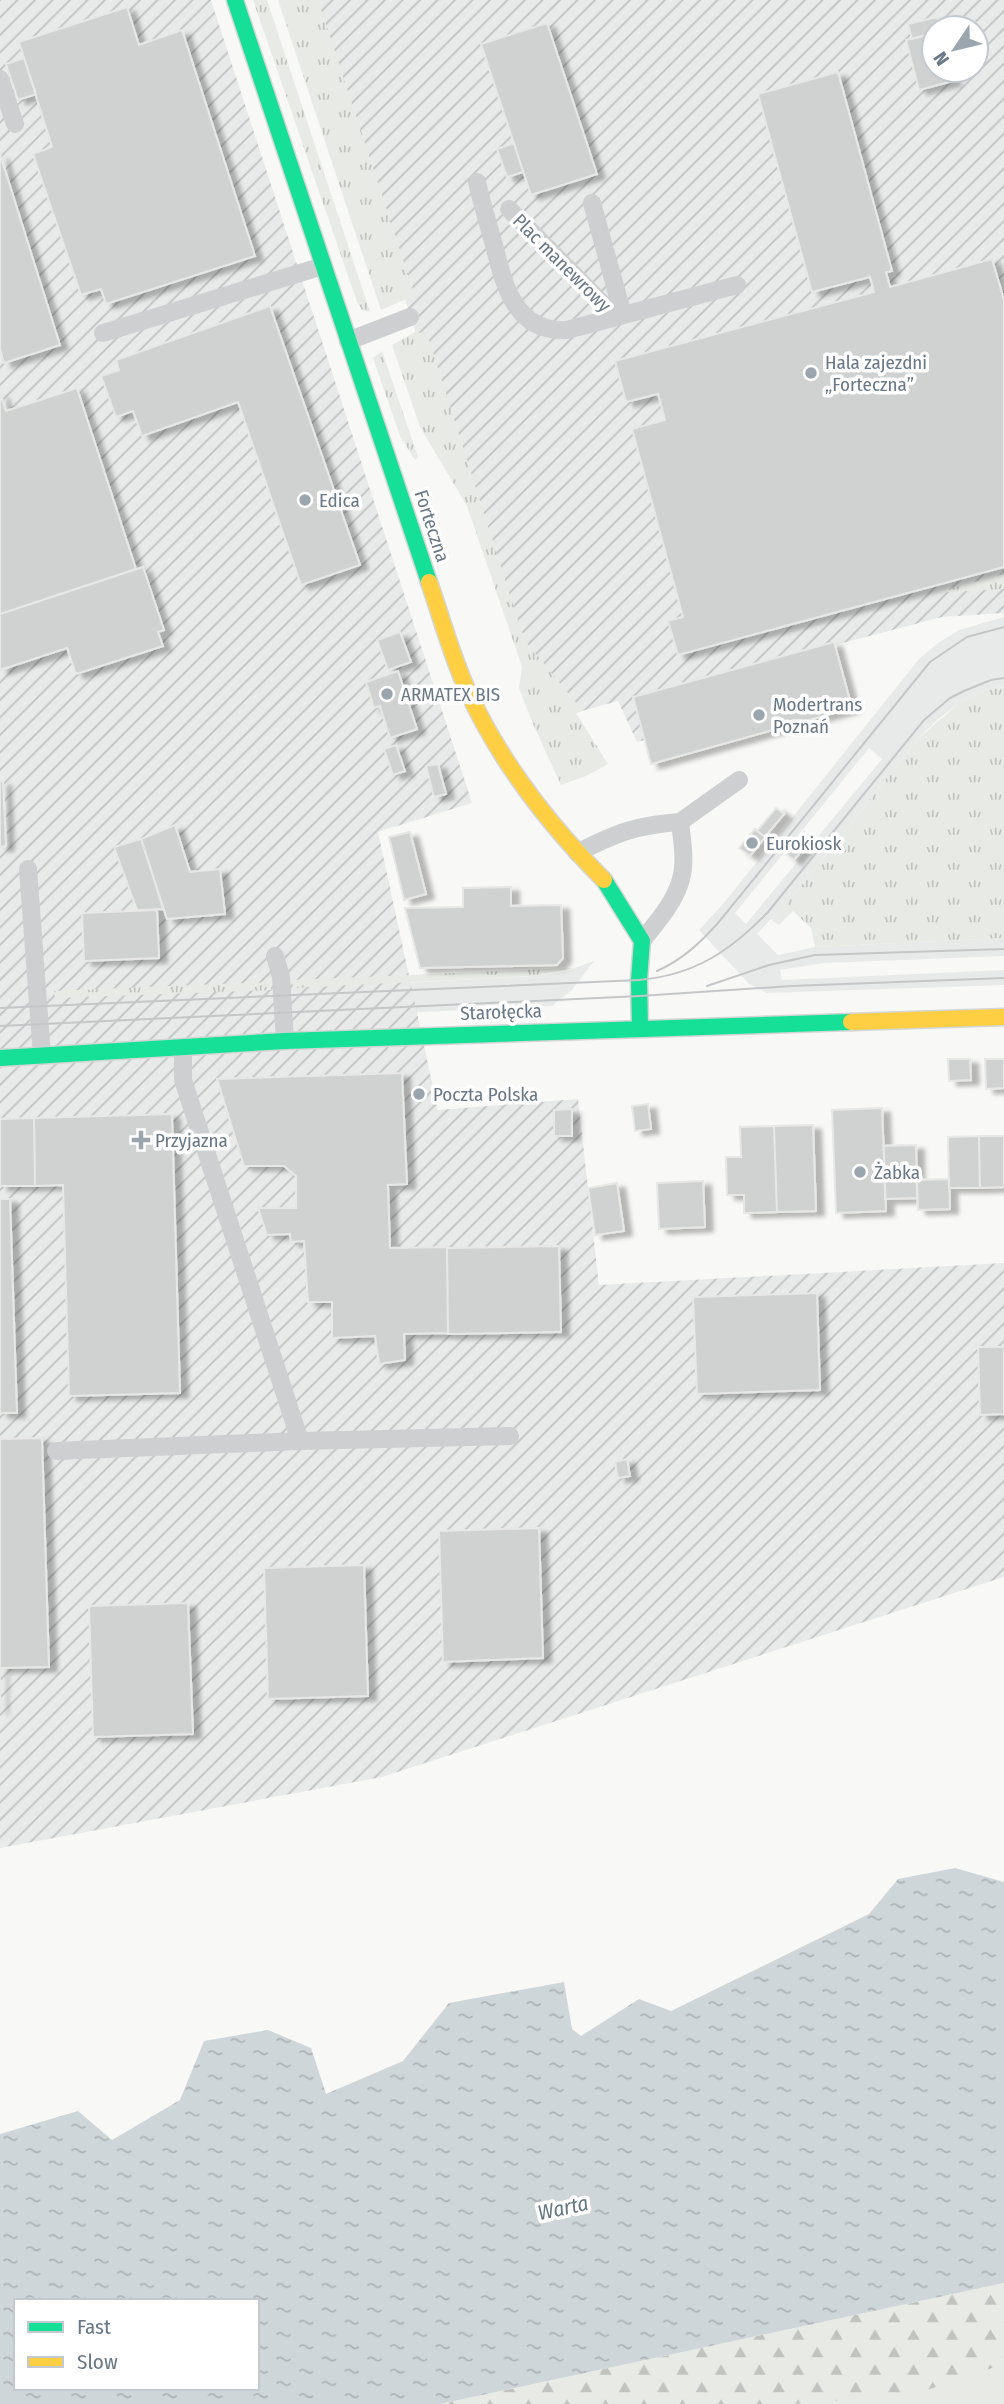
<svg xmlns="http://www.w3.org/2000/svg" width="1004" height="2404" viewBox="0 0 1004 2404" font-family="'Fira Sans Condensed',sans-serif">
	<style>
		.built { fill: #e8eae9; fill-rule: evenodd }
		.industrial { fill: url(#industrial-furrows); fill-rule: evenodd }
		.grass { fill: url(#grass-tufts) }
		.forest { fill: url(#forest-firs) }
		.green { fill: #e8ebe5 }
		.water { fill: url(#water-ripples); fill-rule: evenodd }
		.building { fill: #d0d2d2; stroke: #e7e7e6; stroke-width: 2; filter: url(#shadow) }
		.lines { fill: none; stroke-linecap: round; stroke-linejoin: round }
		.fast-casing { stroke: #d4d6d6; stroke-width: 19 }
		.slow-casing { stroke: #d4d6d6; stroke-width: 19 }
		.lane { stroke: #cecfd0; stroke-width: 18 }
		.fast { stroke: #16e098; stroke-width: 16 }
		.slow { stroke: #ffcf43; stroke-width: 16 }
		.tram { stroke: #c4c6c7; stroke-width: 2 }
		.poi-dot { fill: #9aa5ae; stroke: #fff; stroke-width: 2.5 }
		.labels { text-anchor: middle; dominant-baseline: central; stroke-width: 7; stroke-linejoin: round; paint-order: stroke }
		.street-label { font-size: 19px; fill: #687887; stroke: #fff }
		.poi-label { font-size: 19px; fill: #687887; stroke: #fff; text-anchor: start }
		.water-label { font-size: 21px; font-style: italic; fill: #647882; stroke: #fff }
	</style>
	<defs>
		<pattern id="industrial-furrows" width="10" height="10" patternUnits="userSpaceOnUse" patternTransform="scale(1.75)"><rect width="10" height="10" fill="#e8eae9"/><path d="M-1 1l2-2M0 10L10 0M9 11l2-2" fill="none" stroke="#c0c2c2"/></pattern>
		<pattern id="grass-tufts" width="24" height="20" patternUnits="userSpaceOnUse" patternTransform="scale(1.75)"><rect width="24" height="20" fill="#e8ebe5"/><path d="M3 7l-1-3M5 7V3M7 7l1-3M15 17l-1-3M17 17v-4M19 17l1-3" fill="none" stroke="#c0c3bf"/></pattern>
		<pattern id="forest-firs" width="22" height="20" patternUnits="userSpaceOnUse" patternTransform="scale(1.75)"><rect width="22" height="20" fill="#e8ebe5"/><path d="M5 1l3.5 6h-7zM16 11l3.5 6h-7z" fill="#c0c3bf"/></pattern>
		<pattern id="water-ripples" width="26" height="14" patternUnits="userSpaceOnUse" patternTransform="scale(1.75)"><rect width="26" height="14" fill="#cfd6da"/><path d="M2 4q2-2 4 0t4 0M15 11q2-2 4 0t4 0" fill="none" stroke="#acb2b6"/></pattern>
		<filter id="shadow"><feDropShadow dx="8" dy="4.5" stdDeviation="2" flood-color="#0004"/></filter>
	</defs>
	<rect width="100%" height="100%" fill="#f8f8f7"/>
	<!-- built -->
	<path class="built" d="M1004,617V687L984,691L959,703L937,720L918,739L773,921L771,919L757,934L778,955L815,947L1004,938V956L824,963L780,970L782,980L1004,970V985L767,993L749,984L699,930L723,904L919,659L938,643L959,630ZM869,748L882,759L746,924L735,913Z
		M594,961L572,990L552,1006L273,1019L271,990L534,976L564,972Z"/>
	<!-- industrial -->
	<path class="industrial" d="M0,0H211L472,803L378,832L438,1110L578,1099L599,1285L1004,1263V1577L382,1777L0,1848Z
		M307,0H1004V613L942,617L835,645L834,642L633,697L645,740L637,742L618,701L543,722ZM934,28H976V70H934Z"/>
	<!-- grass -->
	<path class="grass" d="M253,0H267L370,312L362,310L357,302Z
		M278,0H318L413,290L411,297L381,310Z
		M415,332L424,333L429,340L520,627L527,643L583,711L576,713L608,764L586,776L561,785L533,724L519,688L522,667L467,506L420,427L392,345Z
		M382,351L418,457L415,460L400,436L373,358Z
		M1004,574V589L935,593Z
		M1004,687V938L815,947L811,928L793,911L779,925L773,921L918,739L959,703L984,691Z
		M575,968L534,976L293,988L292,980Z
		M271,982V990L55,998L54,991Z"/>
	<!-- forest -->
	<path class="forest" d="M1004,2283V2404H440Z"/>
	<!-- green -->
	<path class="green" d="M1004,2364V2404H794L912,2395Z"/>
	<!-- water -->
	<path class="water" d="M955,1868L1004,1882V2283L440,2404H0V2134L78,2111L112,2140L180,2100L204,2041L268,2030L311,2048L326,2094L403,2061L449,2003L564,1982L572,2029L581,2036L639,1999L671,2011L869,1914L898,1879ZM16,2301H257V2388H16Z"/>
	<!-- building -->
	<path class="building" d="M127,7L139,45L182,30L255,256L106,304L101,289L81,295L33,154L52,147L19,42Z
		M937,17L940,28H934V33L912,39L908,24Z
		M547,23L597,174L531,195L481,44Z
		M934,33V70H951L953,81L919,90L906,40Z
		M24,58L36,94L18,100L6,64Z
		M838,72L892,271L886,272L890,287L992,259L1004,300V567L678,655L668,621L683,617L632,429L665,420L658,394L626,402L615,361L874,292L870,277L812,292L758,94Z
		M514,143L523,172L507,177L497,149Z
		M0,154L60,345L4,363L0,349Z
		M270,306L360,565L301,585L238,402L142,436L133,411L116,417L101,376L119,370L116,360Z
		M77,388L136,569L0,614V393L6,411Z
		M143,567L164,630L158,632L163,646L76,674L67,648L0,670V614Z
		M400,632L411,662L388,670L377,640Z
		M834,642L852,708L651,764L633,697Z
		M398,671L417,729L390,738L380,706L374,708L366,682Z
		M396,745L405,771L393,775L384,749Z
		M438,764L446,794L434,797L426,766Z
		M3,781L6,846L0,847V782Z
		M776,808L784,814L765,837L757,831Z
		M175,825L190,872L220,869L225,914L167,919L141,839Z
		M755,829L765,837L750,856L739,848Z
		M410,832L426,894L404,900L389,837Z
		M804,832L811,839L794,860L786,854Z
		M141,839L150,866L163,909L137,910L114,847Z
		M511,887V906L561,905L563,958L557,965L420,968L405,908L463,907V888Z
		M157,910L159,958L84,961L82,913Z
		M948,1059H970L971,1080L949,1081Z
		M985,1059H1004V1088L986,1089Z
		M402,1073L407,1184L388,1185L390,1248L447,1247L448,1333L404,1334L405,1360L379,1364L375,1336L332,1338V1302H308L304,1241L291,1242L290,1234L267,1235L258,1208H296V1176L284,1166H244L217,1079Z
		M648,1104L651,1129L635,1131L632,1106Z
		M882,1108L886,1211L836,1213L832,1110Z
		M572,1109V1136H554V1110Z
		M172,1114L180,1393L69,1396L63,1185L35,1186L34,1118Z
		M34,1118L35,1186H0V1119Z
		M813,1125L816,1211L777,1212L774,1126Z
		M774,1126L777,1212L744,1213V1195H727L726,1157H741L740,1127Z
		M979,1136H1004V1187L980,1188Z
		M979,1136L980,1188H949L948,1137Z
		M916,1145L917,1198L885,1199L884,1146Z
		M949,1179L950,1209L918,1210L917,1180Z
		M703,1181L705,1227L659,1229L657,1183Z
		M617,1183L624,1231L595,1235L588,1188Z
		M0,1199H10L17,1413H0Z
		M559,1246L561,1332L448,1334L447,1248Z
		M817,1293L820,1390L697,1394L693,1297Z
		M978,1347H1004V1414L980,1415Z
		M42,1438L49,1667L0,1668V1711V1439Z
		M627,1459L630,1476L618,1478L615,1462Z
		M539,1528L543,1658L443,1662L439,1531Z
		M364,1565L368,1696L268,1699L264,1568Z
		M188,1603L193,1734L93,1737L89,1606Z"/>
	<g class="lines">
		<defs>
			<path id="fast" d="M235,0L429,582
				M604,880L642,941L639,980L640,1029
				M0,1058L285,1041L851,1022"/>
			<path id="slow" d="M429,582C442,619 452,658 469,694C502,764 549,825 604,880
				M851,1022L1004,1017"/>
		</defs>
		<!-- fast casing -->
		<use href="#fast" class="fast-casing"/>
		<!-- slow casing -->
		<use href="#slow" class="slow-casing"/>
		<!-- lane -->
		<path class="lane" d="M0,79L15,124
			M477,182C482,203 488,224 494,245C504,285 515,333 567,330L737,285
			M592,203L623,315
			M509,209L616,317
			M103,333L323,266
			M348,341L410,317
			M680,822L739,780
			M577,853C616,833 636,825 680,822C682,840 686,861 681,879C675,902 657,922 642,941
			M28,869L42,1056
			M275,956L281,977L285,1041
			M183,1047V1080L300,1441
			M56,1451L300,1441L510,1436"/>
		<!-- fast -->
		<use href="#fast" class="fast"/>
		<!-- slow -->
		<use href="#slow" class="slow"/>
		<!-- tram -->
		<path class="tram" d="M657,971C682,960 700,943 718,923L930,662L967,637L1004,627
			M707,986L769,965L815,955L1004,949
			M0,1008L639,980C695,975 730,951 768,912L924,720L950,698L964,691L991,680L1004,678
			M0,1026L640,996L792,986L1004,978"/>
	</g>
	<!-- markers -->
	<g class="poi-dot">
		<circle cx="811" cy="373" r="7"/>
		<circle cx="305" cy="500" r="7"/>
		<circle cx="387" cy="694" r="7"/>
		<circle cx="759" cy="715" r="7"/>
		<circle cx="752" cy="843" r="7"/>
		<circle cx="419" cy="1094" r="7"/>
		<path d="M137.5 1129.5h7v7h7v7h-7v7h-7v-7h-7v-7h7z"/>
		<circle cx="860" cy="1172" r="7"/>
	</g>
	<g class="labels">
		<!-- street labels -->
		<g class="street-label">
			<text transform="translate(562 263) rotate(45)">Plac manewrowy</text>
			<text transform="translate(432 526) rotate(72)">Forteczna</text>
			<text transform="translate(501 1012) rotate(-2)">Starołęcka</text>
		</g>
		<!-- poi labels -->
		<g class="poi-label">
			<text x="825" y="362">Hala zajezdni<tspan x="825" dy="22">„Forteczna”</tspan></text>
			<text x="319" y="500">Edica</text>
			<text x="401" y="694">ARMATEX BIS</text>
			<text x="773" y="704">Modertrans<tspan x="773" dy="22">Poznań</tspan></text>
			<text x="766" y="843">Eurokiosk</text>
			<text x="433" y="1094">Poczta Polska</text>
			<text x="155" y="1140">Przyjazna</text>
			<text x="874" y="1172">Żabka</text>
		</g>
		<!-- water labels -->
		<g class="water-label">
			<text transform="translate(563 2208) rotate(-12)">Warta</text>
		</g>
	</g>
	<!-- legend -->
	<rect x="14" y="2299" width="245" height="91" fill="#ffffff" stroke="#c3c9cf" stroke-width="2"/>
	<rect x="28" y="2322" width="35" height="10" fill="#16e098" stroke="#c3c9cf" stroke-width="2"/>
	<text x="77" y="2334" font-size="21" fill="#687887">Fast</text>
	<rect x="28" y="2357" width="35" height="10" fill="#ffcf43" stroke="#c3c9cf" stroke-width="2"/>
	<text x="77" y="2369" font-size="21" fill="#687887">Slow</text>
	<!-- north arrow -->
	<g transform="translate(955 49) rotate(235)"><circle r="33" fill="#ffffff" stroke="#c3c9cf" stroke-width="2"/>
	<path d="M0-5L12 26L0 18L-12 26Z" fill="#9aa5ae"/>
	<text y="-10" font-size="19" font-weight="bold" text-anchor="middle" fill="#687887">N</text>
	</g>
</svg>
